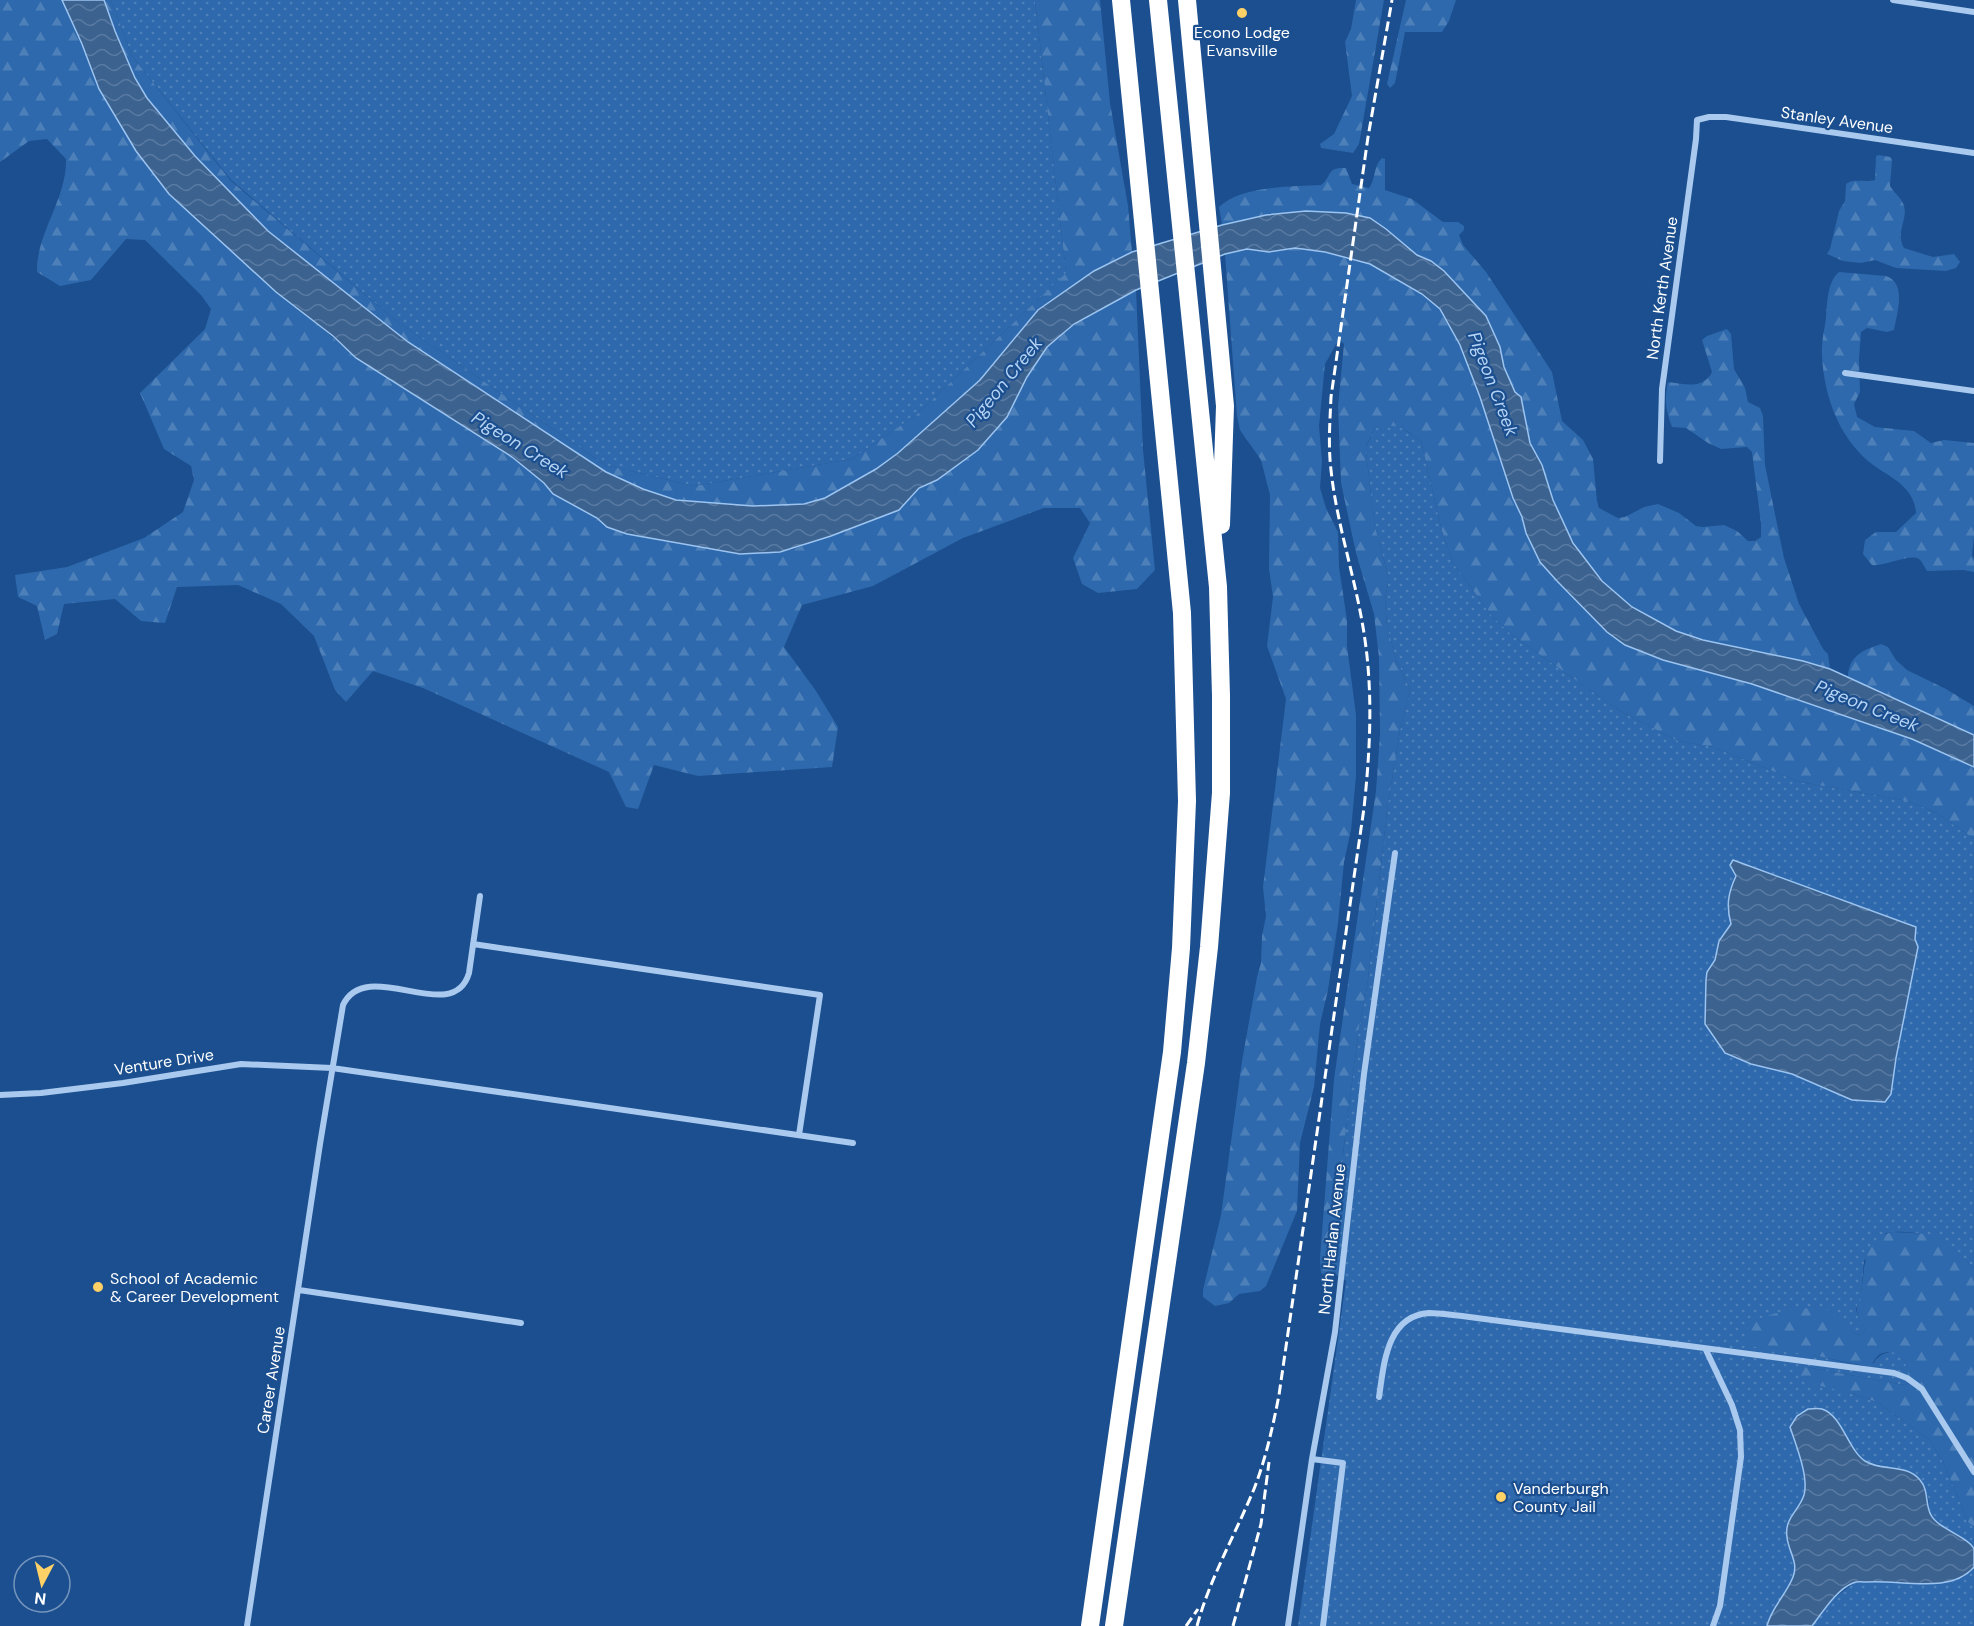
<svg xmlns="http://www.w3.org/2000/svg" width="1974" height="1626" viewBox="0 0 1974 1626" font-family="'DM Sans',sans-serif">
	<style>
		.grass { fill: url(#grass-dots); fill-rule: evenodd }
		.forest { fill: url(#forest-firs) }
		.water { fill: url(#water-waves); stroke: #9cc4f0; stroke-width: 1.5 }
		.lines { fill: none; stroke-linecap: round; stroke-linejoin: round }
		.street { stroke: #a9c9ee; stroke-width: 6 }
		.highway { stroke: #fff; stroke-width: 18 }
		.rail { stroke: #fff; stroke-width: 3; stroke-dasharray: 10 4.5; stroke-linecap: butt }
		.poi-dot { fill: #ffd166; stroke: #1b4f8f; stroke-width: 2 }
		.labels { text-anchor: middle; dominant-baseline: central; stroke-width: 4.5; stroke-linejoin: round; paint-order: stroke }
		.poi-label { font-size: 16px; fill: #fff; stroke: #1b4f8f; text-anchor: start }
		.street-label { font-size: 16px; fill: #fff; stroke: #1b4f8f }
		.water-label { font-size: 18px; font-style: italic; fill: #b5d3f5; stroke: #1b4f8f }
	</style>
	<defs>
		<pattern id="grass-dots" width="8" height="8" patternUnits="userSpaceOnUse" patternTransform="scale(1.5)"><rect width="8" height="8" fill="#2e69ad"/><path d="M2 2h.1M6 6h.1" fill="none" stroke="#4d80b9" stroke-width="1.8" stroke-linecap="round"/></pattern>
		<pattern id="forest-firs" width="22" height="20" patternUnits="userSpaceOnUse" patternTransform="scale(1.5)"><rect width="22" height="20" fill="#2e69ad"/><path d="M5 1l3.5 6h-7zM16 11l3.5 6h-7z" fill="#4d80b9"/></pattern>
		<pattern id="water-waves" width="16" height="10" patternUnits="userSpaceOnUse" patternTransform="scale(1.5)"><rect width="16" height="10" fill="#3c6290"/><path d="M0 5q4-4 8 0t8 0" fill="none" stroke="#597aa1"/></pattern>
	</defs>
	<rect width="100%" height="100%" fill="#1b4f8f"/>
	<!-- grass -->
	<path class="grass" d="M111,0H1035L1066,273L916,415L852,459L694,486L605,465L395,320L231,180L132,56Z
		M1389,424L1402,428L1421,441L1442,531L1453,563L1492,616L1513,636L1620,711L1678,741L1713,747L1800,782L1898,799L1918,805L1938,814L1974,839V1268C1948,1243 1924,1227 1886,1233L1864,1261L1861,1296L1856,1309L1858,1316L1865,1328L1862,1335C1848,1334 1839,1321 1829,1312L1813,1355L1862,1366L1874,1363C1878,1353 1897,1346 1903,1358C1907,1364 1908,1375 1910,1383L1904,1385L1806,1367L1850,1393L1877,1402L1930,1440L1944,1464L1968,1522L1974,1527V1549C1963,1535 1935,1530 1930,1512C1929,1507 1929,1502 1928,1497L1881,1465L1867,1462L1856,1453L1838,1422L1790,1427C1796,1445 1809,1477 1804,1495C1799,1511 1784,1518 1787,1537C1788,1551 1799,1562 1793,1577C1786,1595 1771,1608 1767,1626H1298L1346,1281L1334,1273L1339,1261V1200L1344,1145L1359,1027L1367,987L1388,803L1400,730L1410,690L1396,659L1387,626L1385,599L1389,579L1375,527L1366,453V447L1375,428ZM1736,876L1918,947L1894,1069L1852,1100L1792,1074L1751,1064L1705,1024L1707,973L1715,960L1719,941L1731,924V888Z
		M1974,1567V1626H1812L1833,1599L1854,1583L1970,1572Z"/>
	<!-- forest -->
	<path class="forest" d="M0,0H62L82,44L99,89L136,151L169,194L356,358L512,457L544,483L553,494L597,518L607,527L767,551L780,552L794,549L899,510L919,488L937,480L978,450L1007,417L1034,365L1047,347L1061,334L1074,324L1136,290L1143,450L1155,570L1137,589L1098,593L1082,584L1073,558L1090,523L1080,508H1044L963,538L873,586L802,605L784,647L816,691L838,727L832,767L698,776L654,765L638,809L626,807L609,772L423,688L373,671L346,702L335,690L314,636L281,604L238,585L177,587L165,623L141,621L115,599L64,604L57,634L45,640L37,606L18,597L15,575L67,567L144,538L183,512L194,480L191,466L164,449L140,393L205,329L211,309L201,295L145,240L126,239L91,280L60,286L37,272C36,233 67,199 66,159L47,139L29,141L0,162Z
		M104,0H111L132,56L231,181L395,320L605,465L694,486L852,459L916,415L1066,273L1035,0H1100L1110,103L1128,206L1132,252L1094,271L1038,310L980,380L898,453L876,469L825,498L804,504L753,506L676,500L643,489L606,472L408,342L268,231L195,156L147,98L135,78L115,31Z
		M1356,0H1384L1359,144L1353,153L1321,148L1320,144L1334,134L1352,96L1345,42L1351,29Z
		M1406,0H1456L1449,21L1442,32H1405L1395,83L1390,88L1387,84Z
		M1879,155L1890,157L1892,160L1890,186C1894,193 1902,198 1904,206C1908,220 1895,233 1904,248L1933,257L1954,254L1960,262L1956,268L1946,271L1896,268L1875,260L1861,263L1843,261L1827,254L1830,249L1839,211L1845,201L1846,184C1854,178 1865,183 1875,180L1876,156Z
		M1382,158L1385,159V190L1412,199L1443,222H1458L1464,226V230L1459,235L1463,245L1486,272L1552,372L1562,421L1583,440L1593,459L1597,501L1599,508L1618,518L1625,517L1644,507L1658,504L1679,513L1696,526L1703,527L1724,525L1737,531L1748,541H1755L1761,537V524L1752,452L1747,447L1721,449L1708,443L1686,428L1672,427C1666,411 1664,400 1668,382C1684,384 1703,390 1712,372L1702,340L1707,336L1727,329L1731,334L1734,369L1745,388L1748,402L1760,408L1763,416L1765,465L1784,558L1799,604L1823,649L1828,654L1830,669C1780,654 1728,649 1679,632C1620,611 1576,558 1553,501C1549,489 1547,477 1542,466C1539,457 1532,450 1530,442C1525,427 1524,411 1521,397L1515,392L1504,367L1500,347L1486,316L1444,271L1431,261L1417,255L1386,229L1370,218L1346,213L1306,211L1266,215L1222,225L1219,207C1241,185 1291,187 1321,185C1333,176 1325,167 1346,168L1352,184L1369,188C1376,179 1373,166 1382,158Z
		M1295,248L1325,252L1370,264L1422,294L1440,309L1460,345L1480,397L1513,498L1522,517L1526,533L1625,645L1663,660L1752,684L1912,739L1974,767V839L1938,814L1918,805L1898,799L1800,782L1713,747L1678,741L1620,711L1513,636L1492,616L1453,563L1442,531L1421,441C1403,428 1397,422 1375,428L1366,446V453L1375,527L1389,579L1385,599L1387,626L1396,659L1410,690L1400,730L1388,803L1367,987L1359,1027L1344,1145L1339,1200V1261L1334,1273L1328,1276L1321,1273L1320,1258L1334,1079L1376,791L1380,734L1379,658L1374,614L1356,553L1341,483L1338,407L1344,344L1339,339L1325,364L1319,426L1322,461L1320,488L1326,508L1338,532L1339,567L1347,620V646L1356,715V776L1351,830L1344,862L1338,923L1328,990L1320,1024L1314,1087L1300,1143L1297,1211L1266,1286L1260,1291L1239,1294L1229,1303L1215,1306L1203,1297V1290L1221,1215L1242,1061L1257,977L1261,963L1262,936L1266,916L1263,887L1286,699L1267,646L1273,597L1269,569L1270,495L1261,460L1240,430L1237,416L1225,254L1247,249L1269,252Z
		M1839,272L1886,276C1907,283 1897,313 1894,330L1887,332L1867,328L1861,332L1859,359L1860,392L1854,404L1857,417L1875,427L1914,431L1931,443L1944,440L1974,443V536L1972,555L1974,559V572L1963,570L1927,571C1925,568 1922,561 1919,559C1910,553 1884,567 1872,565L1863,554L1865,540L1876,532H1896L1916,513C1914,484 1887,477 1868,461C1838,435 1824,395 1822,356C1821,344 1824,331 1826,319C1827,305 1827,282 1839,272Z
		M1881,644L1888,647L1896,660L1907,670L1946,689L1974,706V735L1848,678C1848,656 1863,650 1881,644Z
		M1893,1232C1903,1233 1917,1232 1927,1235C1945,1239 1961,1256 1974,1268V1527L1968,1522L1944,1464L1930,1440L1877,1402L1850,1393L1809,1383L1803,1380L1798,1374L1800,1368L1806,1367L1904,1385L1910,1383C1906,1367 1907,1351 1887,1352C1884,1353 1880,1353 1878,1356C1874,1359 1874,1363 1869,1367L1813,1355L1755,1347L1745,1343C1744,1336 1747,1327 1753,1322C1766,1313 1814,1303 1829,1311C1842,1319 1846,1334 1862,1335L1865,1328C1862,1323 1858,1318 1857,1311C1856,1305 1860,1300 1861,1293C1865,1270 1862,1237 1893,1232Z"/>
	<!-- water -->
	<path class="water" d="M62,0H104L115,31L135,78L147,98L195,156L268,231L408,342L606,472L643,489L676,500L753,506L804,504L825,498L876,469L898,453L980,380L1038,310L1094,271L1132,252L1222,225L1266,215L1306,211L1346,213L1370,218L1386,229L1417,255L1431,261L1444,271L1486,316L1500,347L1504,367L1515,392L1521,397L1530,443L1542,465L1553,500L1573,543L1602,581L1632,607L1676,631L1703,640L1803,661L1830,669L1974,735V767L1912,739L1752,684L1663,660L1625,645L1607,632L1557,581L1540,562L1526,533L1522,517L1513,498L1480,397L1460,345L1440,309L1422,294L1370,264L1325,252L1295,248L1269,252L1247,249L1225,254L1136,290L1074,324L1047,347L1027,377L1007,417L978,450L937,480L919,488L899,510L831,536L780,552L740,554L627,534L607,527L597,518L553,494L544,483L512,457L356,358L333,336L276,292L169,194L136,151L99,89L82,44Z
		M1733,860L1916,927L1915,939L1918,947L1896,1058L1891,1094L1885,1102L1852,1100L1792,1074L1751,1064L1725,1053L1705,1024L1706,980L1707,972L1715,960L1719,941L1731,924C1726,906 1728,893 1736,876L1730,865Z
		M1808,1409C1812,1409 1818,1408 1822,1409C1842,1415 1848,1450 1865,1461C1882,1472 1906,1463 1920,1480C1929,1490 1925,1505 1931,1515C1938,1529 1969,1537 1974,1549C1974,1553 1974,1561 1974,1567C1950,1595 1899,1579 1867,1582C1863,1582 1857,1581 1853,1583C1837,1589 1822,1613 1812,1626H1767C1771,1608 1786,1595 1793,1577C1799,1562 1788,1551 1787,1537C1784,1518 1799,1511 1804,1495C1809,1477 1796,1445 1790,1427L1797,1416Z"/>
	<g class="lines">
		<!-- street -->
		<path class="street" d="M1893,0L1974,12
			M1845,373L1974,391
			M1660,461L1662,389L1696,139L1697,120L1709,117H1726L1974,153
			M473,944L820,995L799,1135
			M0,1095L41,1093L123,1083L241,1064L332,1068L853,1143
			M299,1290L521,1323
			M1706,1350L1732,1405L1740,1430L1741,1457L1720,1606L1713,1626
			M1379,1397C1384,1365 1386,1316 1429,1313C1440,1313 1451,1315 1462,1316L1894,1373L1907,1378L1922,1389L1974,1472
			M1312,1459L1343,1463L1323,1626
			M247,1626L320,1144L343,1005C367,955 453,1028 469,973L480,896
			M1288,1626L1312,1459L1335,1332L1364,1074L1395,853"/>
		<!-- highway -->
		<path class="highway" d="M1187,0L1225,406L1221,525
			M1090,1626L1172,1052L1181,948L1187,801L1182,613L1121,0
			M1114,1626L1196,1063L1209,947L1221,793V696L1218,587L1158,0"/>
		<!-- rail -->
		<path class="rail" d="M1186,1626L1198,1609
			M1197,1626C1210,1578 1235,1535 1254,1489C1266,1458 1273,1426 1279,1395L1364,808C1370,752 1373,696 1365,640C1357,582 1337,527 1331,470C1328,445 1330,421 1331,397L1368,137L1392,0
			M1233,1626L1261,1524L1269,1462"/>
	</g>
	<!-- markers -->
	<g class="poi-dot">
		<circle cx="1242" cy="13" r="6"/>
		<circle cx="98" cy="1287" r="6"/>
		<circle cx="1501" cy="1497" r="6"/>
	</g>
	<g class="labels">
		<!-- poi labels -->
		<g class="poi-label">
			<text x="1242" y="32" text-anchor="middle">Econo Lodge<tspan x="1242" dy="18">Evansville</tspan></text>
			<text x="110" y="1278">School of Academic<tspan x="110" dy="18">&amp; Career Development</tspan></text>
			<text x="1513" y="1488">Vanderburgh<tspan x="1513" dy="18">County Jail</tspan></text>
		</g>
		<!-- street labels -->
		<g class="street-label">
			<text transform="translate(1837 120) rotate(8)">Stanley Avenue</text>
			<text transform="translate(1662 288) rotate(-82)">North Kerth Avenue</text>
			<text transform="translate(164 1062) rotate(-9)">Venture Drive</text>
			<text transform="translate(1332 1239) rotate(-84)">North Harlan Avenue</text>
			<text transform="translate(271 1380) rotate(-81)">Career Avenue</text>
		</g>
		<!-- water labels -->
		<g class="water-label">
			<text transform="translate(1004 382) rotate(-51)">Pigeon Creek</text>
			<text transform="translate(1493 384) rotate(69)">Pigeon Creek</text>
			<text transform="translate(520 445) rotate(32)">Pigeon Creek</text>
			<text transform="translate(1867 706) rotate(22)">Pigeon Creek</text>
		</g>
	</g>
	<!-- north arrow -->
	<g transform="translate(42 1584) rotate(187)"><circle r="28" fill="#1b4f8f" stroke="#7695bc" stroke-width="1.5"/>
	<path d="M0-4.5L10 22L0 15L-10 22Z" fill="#ffd166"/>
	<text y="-9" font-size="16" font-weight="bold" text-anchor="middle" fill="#ffffff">N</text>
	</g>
</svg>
